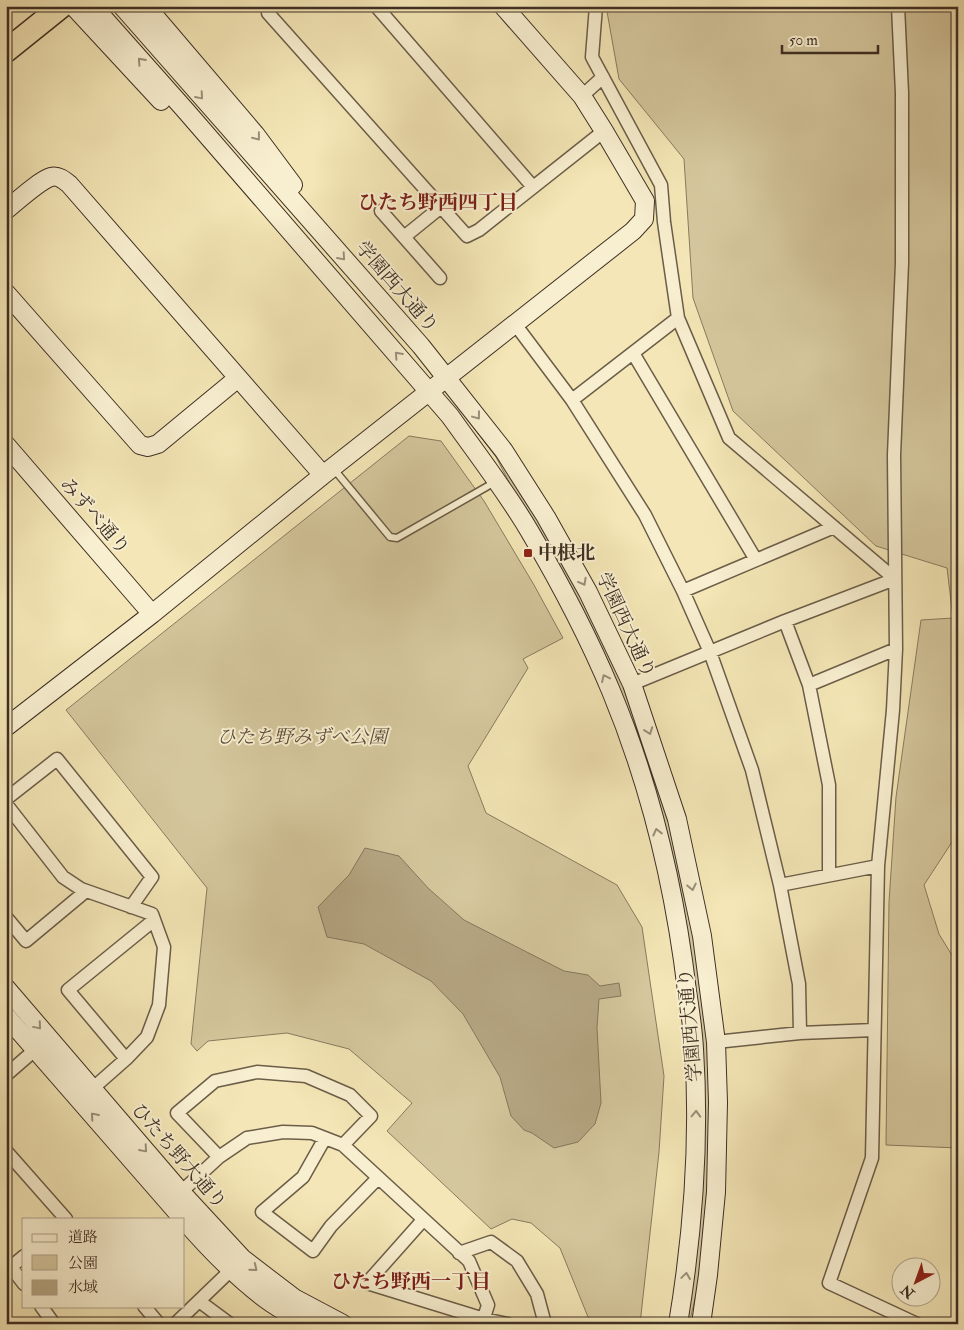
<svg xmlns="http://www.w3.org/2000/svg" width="964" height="1330" viewBox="0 0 964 1330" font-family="'IM FELL Double Pica','Noto Serif JP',serif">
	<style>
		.green { fill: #d5c79d; stroke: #897b60 }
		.water { fill: #b6a884; stroke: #86785e }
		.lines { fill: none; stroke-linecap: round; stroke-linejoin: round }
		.lane-casing { stroke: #6b5d48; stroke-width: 9 }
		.street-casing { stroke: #6b5d48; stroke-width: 15 }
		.secondary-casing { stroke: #3d2f24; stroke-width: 20 }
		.highway-casing { stroke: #3d2f24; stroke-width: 25 }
		.lane { stroke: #f8efd0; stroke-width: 6 }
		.street { stroke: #f8efd0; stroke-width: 12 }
		.secondary { stroke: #f8efd0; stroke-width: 18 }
		.highway { stroke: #f4e6b6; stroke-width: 22 }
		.oneway { stroke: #9a8f7a }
		.poi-dot { fill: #8f2418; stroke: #f8efd0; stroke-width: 2 }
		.labels { text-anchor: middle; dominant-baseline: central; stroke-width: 4; stroke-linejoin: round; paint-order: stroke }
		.street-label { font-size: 19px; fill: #3d2f24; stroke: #f8efd0 }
		.poi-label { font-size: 19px; font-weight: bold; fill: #3d2f24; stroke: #f8efd0; text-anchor: start }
		.park-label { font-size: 19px; font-style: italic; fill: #5b4d3c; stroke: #f8efd0 }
		.neighbourhood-label { font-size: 20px; font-weight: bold; fill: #7a1f14; stroke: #f8efd0 }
	</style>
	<rect width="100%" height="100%" fill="#f4e6b6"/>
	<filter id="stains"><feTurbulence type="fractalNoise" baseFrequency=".004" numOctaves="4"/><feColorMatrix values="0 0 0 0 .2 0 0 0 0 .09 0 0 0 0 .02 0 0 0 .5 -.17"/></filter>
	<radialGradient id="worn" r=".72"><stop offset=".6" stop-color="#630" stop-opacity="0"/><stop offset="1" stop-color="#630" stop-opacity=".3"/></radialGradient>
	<!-- green -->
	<path class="green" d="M606,6H958V847L952,842L924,885L939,934L958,965V1148L886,1145L889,902L896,797L921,620L953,618L947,568L876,546L733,411L693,298L684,159L619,79Z
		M465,412L529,499L566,561L626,688L654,764L684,872L708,1037L711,1166L698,1286L689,1324H684L703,1121L658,807L521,505L496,457L464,415Z
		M409,436L441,441L484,501L534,585L563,638L523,659L528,668L468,766L486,813L617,885L642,927L664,1076L659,1152L640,1324H598L588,1317L560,1248L531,1223L512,1219L491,1229L387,1131L412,1103L349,1049L287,1033L208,1041L197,1051L191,1044L207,888L66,710Z"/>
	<!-- water -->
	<path class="water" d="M365,848L399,856L428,888L464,920L564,971L588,975L600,986L619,983L621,996L599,999L597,1028L601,1103L595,1124L578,1142L554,1148L532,1133L524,1130L511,1116L500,1077L463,1014L431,981L364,944L327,937L318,907L349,875Z"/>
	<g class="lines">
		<defs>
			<path id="lane" d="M333,468L390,537L397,538L495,482"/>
			<path id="street" d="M268,6V13L467,236L479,230L604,131
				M376,6L533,187
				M596,6L592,57L661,185L664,222L678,318L729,438L895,579
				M898,6L902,93V263L894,455L896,649L893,710L878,866L872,1158L829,1283L917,1324
				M582,96L603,77
				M381,211L440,278
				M404,237L441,207
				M515,324L572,400L645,515L683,591L710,652L752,770L780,885L799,984L800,1033
				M633,353L756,560
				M572,400L678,318
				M683,591L834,527
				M785,621L809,685L829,785V875
				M632,684L785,621L895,579
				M809,685L896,649
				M6,799L57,759L152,877L131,907
				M6,804L63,877L81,889L152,914L164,947L159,1005L147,1037L126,1059L92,1089
				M780,885L878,866
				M6,917L26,941L86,891
				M716,1042L800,1033L874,1030
				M126,1059L68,990L154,920
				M6,1075L36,1049
				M325,1138L303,1177L262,1212L313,1251L331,1226L378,1178
				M6,1151L66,1219
				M219,1157L177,1113L215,1081L257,1072L306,1076L350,1095L371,1116L343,1145
				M181,1192L219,1157L247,1138L283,1132L312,1133L343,1145L469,1261L488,1305L482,1324
				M423,1220L367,1283L484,1319L508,1324
				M459,1253L491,1242L517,1261L537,1294L545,1324
				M24,1256L11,1267L24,1284
				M199,1301L230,1324
				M41,1306L54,1324
				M144,1306L159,1324
				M175,1324L231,1270"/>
			<path id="secondary" d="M73,6L161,101
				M122,6L421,346L504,451L546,517L588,592L632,684L677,819L702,936L716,1042L718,1102L716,1192L708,1275L701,1324
				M146,6L255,134L293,185
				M99,13L186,111L450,416C477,454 506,491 530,532C560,583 588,636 611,691C650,785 675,890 687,991C690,1010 693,1029 694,1049C700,1140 693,1233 678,1324
				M6,210C16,202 40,180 51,177C58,175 64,180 69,184L323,475
				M6,293L140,445L148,447L158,444L238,378
				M6,445L152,614
				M6,727L152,614L323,475L633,231L644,219L645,201L604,131L582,96L503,6
				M6,988L181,1192L243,1259L294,1298L343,1324
				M6,1016L183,1219
				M184,1220C209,1249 236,1277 267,1300C279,1309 293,1316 307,1324"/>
			<path id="highway" d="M6,51L62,6"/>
		</defs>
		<!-- lane casing -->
		<use href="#lane" class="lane-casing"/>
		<!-- street casing -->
		<use href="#street" class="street-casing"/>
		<!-- secondary casing -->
		<use href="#secondary" class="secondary-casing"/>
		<!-- highway casing -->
		<use href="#highway" class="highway-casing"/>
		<!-- lane -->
		<use href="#lane" class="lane"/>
		<!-- street -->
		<use href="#street" class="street"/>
		<!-- secondary -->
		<use href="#secondary" class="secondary"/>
		<!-- highway -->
		<use href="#highway" class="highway"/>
	</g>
	<!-- one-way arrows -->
	<defs><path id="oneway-chevron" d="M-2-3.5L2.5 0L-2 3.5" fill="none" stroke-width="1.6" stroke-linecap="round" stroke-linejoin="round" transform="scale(1.25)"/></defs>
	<g class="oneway">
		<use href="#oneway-chevron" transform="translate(141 61) rotate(-132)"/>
		<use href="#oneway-chevron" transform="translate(200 96) rotate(49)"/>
		<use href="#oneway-chevron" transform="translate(257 137) rotate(52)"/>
		<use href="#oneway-chevron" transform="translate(342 257) rotate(49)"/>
		<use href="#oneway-chevron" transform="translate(398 355) rotate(-132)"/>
		<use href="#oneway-chevron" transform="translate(477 416) rotate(53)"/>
		<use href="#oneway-chevron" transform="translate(583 582) rotate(61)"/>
		<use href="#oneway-chevron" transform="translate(605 678) rotate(-115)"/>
		<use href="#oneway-chevron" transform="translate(649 731) rotate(70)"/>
		<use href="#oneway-chevron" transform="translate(657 832) rotate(-104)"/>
		<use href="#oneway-chevron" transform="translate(692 887) rotate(78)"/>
		<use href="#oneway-chevron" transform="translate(38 1026) rotate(50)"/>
		<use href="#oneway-chevron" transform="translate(696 1114) rotate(-88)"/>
		<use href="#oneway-chevron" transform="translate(94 1116) rotate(-131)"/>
		<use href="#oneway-chevron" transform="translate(144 1149) rotate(49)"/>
		<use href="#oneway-chevron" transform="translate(254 1268) rotate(39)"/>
		<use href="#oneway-chevron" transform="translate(686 1276) rotate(-82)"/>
	</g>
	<!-- markers -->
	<rect class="poi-dot" x="523" y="548" width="10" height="10" rx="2.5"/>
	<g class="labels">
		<!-- street labels -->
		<g class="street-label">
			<text transform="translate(397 287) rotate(49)">学園西大通り</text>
			<text transform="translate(95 516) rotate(49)">みずべ通り</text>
			<text transform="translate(626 625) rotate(65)">学園西大通り</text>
			<text transform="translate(690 1025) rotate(-95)">学園西大通り</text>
			<text transform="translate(179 1156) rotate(49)">ひたち野大通り</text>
		</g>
		<!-- poi labels -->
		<g class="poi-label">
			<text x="538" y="553">中根北</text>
		</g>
		<!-- park labels -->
		<g class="park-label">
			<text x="302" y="737">ひたち野みずべ公園</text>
		</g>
		<!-- neighbourhood labels -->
		<g class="neighbourhood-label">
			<text x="438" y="202">ひたち野西四丁目</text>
			<text x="411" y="1281">ひたち野西一丁目</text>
		</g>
	</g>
	<!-- margin -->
	<rect width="964" height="1330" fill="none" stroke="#f4e6b6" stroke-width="25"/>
	<rect x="8" y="8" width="949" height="1315" fill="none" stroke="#3d2f24" stroke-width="2.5"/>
	<rect x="12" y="12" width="939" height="1305" fill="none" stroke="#3d2f24"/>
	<!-- legend -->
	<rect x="22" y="1218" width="162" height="90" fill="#f8efd0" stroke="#ada28b"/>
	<rect x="32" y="1234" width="25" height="8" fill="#f8efd0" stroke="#ada28b"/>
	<text x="68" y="1242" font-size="15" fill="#3d2f24">道路</text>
	<rect x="32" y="1255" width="25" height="15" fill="#d5c79d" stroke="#ada28b"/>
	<text x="68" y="1268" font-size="15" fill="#3d2f24">公園</text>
	<rect x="32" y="1280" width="25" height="15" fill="#b6a884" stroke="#ada28b"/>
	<text x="68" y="1292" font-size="15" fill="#3d2f24">水域</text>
	<!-- north arrow -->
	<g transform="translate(916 1282) rotate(221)"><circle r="24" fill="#f8efd0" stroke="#ada28b"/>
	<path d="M0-4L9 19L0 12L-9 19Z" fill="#8f2418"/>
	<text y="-8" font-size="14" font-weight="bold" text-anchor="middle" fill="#3d2f24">N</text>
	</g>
	<!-- scale -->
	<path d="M782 45v8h96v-8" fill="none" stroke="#3d2f24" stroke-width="2.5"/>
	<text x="789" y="45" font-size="15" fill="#3d2f24" stroke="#f8efd0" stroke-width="4" paint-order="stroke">50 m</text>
	<rect width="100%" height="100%" filter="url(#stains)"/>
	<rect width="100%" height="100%" fill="url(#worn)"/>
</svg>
